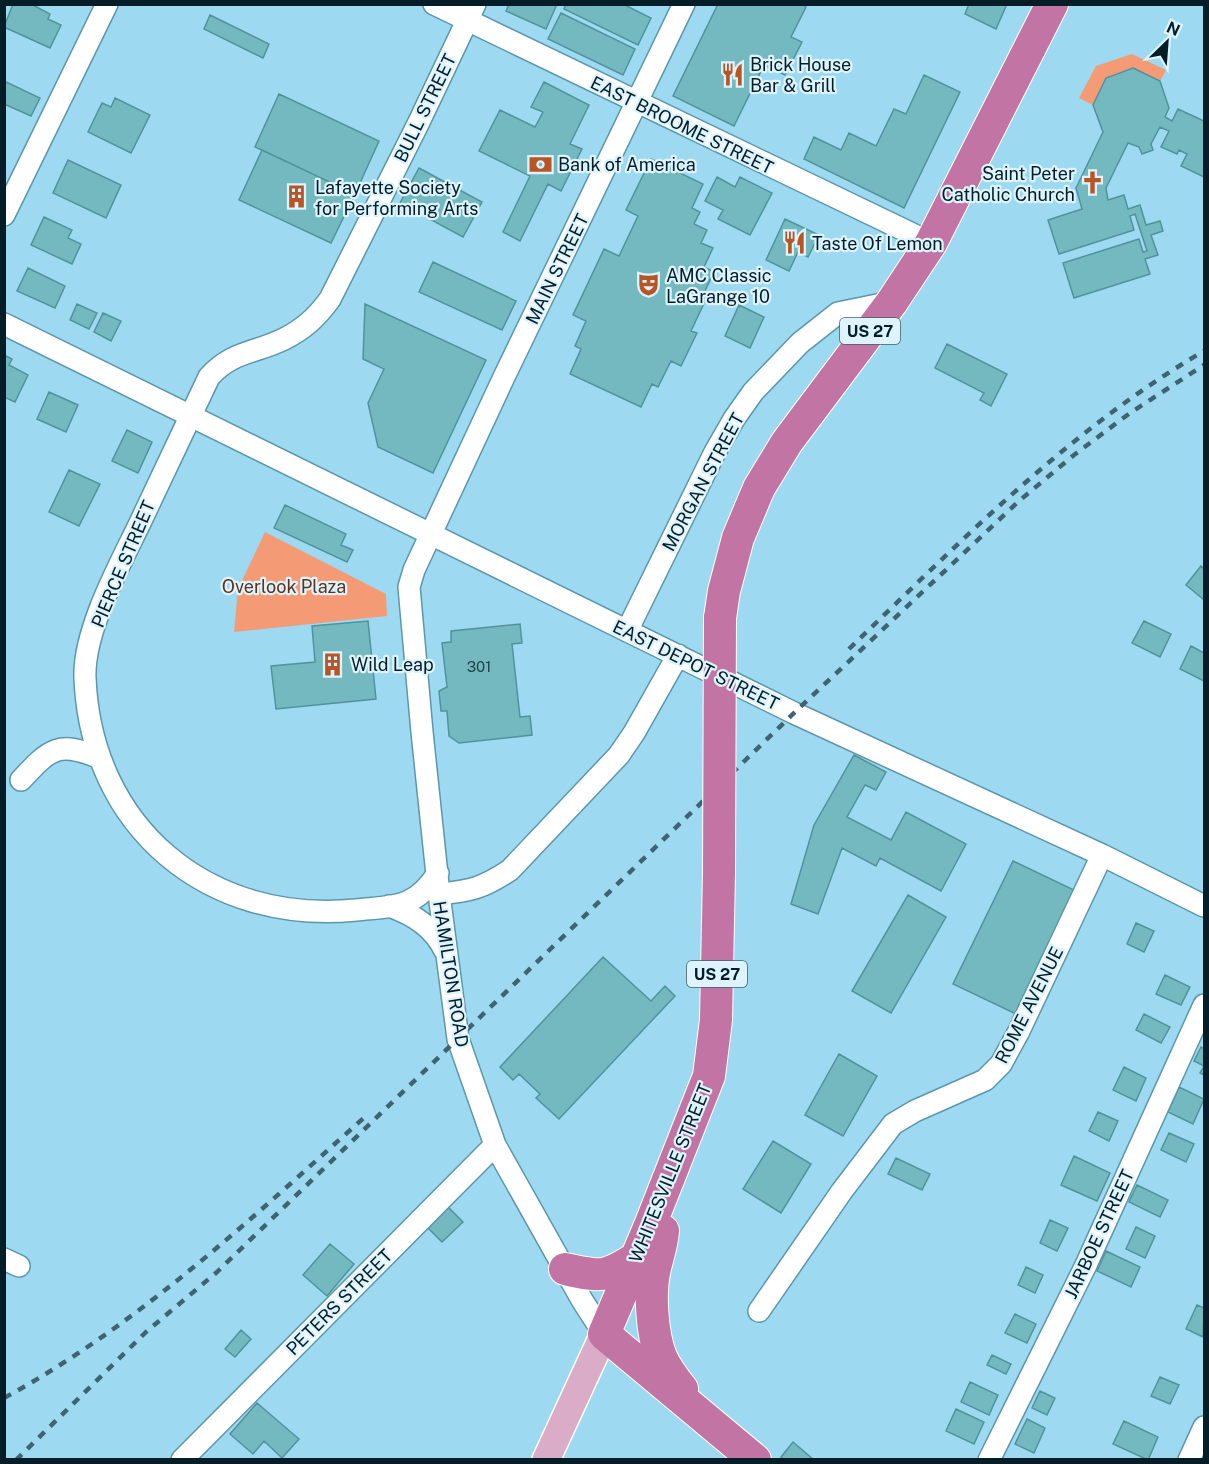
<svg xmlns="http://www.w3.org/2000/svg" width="1209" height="1464" viewBox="0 0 1209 1464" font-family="'Public Sans',sans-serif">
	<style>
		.green { fill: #f49b76 }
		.building { fill: #74b9bf; stroke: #50949b; stroke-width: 1.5 }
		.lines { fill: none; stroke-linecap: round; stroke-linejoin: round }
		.minor-casing { stroke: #5b97ac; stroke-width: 24 }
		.major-casing { stroke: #fff; stroke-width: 30 }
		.highway-casing { stroke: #fff; stroke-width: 34 }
		.minor { stroke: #fff; stroke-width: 21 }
		.major { stroke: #daacc8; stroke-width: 27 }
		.highway { stroke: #c275a4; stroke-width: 32 }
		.rail { stroke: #3e6473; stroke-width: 4.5; stroke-dasharray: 8 8; stroke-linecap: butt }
		.highway-bridge-casing { stroke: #fff; stroke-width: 34; stroke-linecap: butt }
		.highway-bridge { stroke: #c275a4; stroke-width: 32 }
		.labels { text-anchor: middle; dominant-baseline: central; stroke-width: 4.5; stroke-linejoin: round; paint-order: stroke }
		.number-label { font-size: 15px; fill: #20444c }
		.shield { fill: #ddf4fe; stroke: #455e67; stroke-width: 1.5 }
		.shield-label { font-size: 16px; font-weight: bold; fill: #041d26 }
		.poi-label { font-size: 18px; fill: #041d26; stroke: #ddf4fe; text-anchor: start }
		.street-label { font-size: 18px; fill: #041d26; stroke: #ddf4fe }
		.park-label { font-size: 18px; fill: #61311c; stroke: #ddf4fe }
	</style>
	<rect width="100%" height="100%" fill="#9ddaf1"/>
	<!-- green -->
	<path class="green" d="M1132,54L1166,70L1160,81L1093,105L1079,98L1096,66Z
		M265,532L386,594L387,616L234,632L238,589Z"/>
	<!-- building -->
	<path class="building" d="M13,4H31L50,14L48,19L61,25L50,48L4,27Z
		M509,4H557L546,29L506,11Z
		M566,4H623L651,18L638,45L564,9Z
		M718,4H802L806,7L791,37L802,42L785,75L764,65L734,126L673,96Z
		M969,4H1007L996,29L965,14Z
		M561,13L635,49L623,75L548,39Z
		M210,15L269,44L263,58L204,29Z
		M1133,68L1160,81L1169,108L1165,117L1172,121L1178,109L1204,121V177L1181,166L1187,154L1179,150L1177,154L1161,147L1169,131L1160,127L1151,144L1153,150L1142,154L1139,147L1128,143L1106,188L1108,200L1124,195L1128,209L1140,205L1146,225L1160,221L1163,231L1151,235L1158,255L1145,259L1150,274L1074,298L1063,263L1139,239L1143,252L1147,251L1135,214L1130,216L1134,230L1059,254L1048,220L1082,209L1076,188L1103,132L1093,105L1106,78Z
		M924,75L960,92L904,208L804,159L814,137L841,150L849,133L876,146L894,109L906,114Z
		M4,81L40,98L31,116L4,104Z
		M544,82L589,105L570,144L582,149L561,191L548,184L520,241L503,232L530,176L479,151L500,110L535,127L543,112L531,107Z
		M279,94L379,141L355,194L255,147Z
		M115,98L150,115L131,153L88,132L102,103L111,107Z
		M262,150L355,194L331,243L239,200Z
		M651,159L703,184L692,208L700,212L694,224L707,230L701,243L713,248L704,267L714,272L702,297L706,299L691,331L697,333L681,366L671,361L658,387L652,384L641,407L570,374L581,349L575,346L586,321L573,315L604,249L619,256L638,216L626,210Z
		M68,160L121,185L106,218L53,193Z
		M419,168L482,202L463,237L400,203Z
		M717,177L735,187L740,177L772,193L750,235L718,219L723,210L705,201Z
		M44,217L72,230L68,238L81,244L72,264L31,245Z
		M785,219L819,235L808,257L798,252L789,271L766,260Z
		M433,262L516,301L502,330L419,292Z
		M28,268L65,286L55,308L17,291Z
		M77,304L97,313L89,329L70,320Z
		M365,304L486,360L433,473L378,447L368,403L384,369L363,359Z
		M739,305L764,317L750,348L725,336Z
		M103,313L121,321L111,341L94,332Z
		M947,344L1007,374L991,406L980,400L984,393L935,368Z
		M4,355L12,359L9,365L28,375L15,402L4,397Z
		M49,392L78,405L66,432L37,419Z
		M127,430L152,442L138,473L112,461Z
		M69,470L100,484L79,526L49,512Z
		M285,505L346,534L341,545L353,550L347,562L274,528Z
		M1201,566L1204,569V600L1186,585Z
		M368,621L376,699L276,709L271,666L315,662L312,626Z
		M1144,621L1171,634L1160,657L1132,643Z
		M520,624L522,643L512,644L520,717L530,716L532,735L459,743L449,736L447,711H441L439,691L447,687L442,643L451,642V631Z
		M1191,646L1204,653V681L1180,669Z
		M854,755L886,772L876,790L865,785L847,817L891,840L906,812L966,844L941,891L880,858L876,866L842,848L818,914L791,904L814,825Z
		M1013,861L1076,891L1016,1014L953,984Z
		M908,895L946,917L891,1013L852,991Z
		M1136,923L1154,931L1144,952L1127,944Z
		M603,957L651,1001L665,986L675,996L559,1119L536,1098L540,1094L519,1074L513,1080L500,1067Z
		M1165,975L1190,987L1181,1005L1156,994Z
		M1144,1014L1170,1027L1161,1043L1136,1030Z
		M1201,1047L1204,1049V1075L1200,1073L1204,1066L1194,1061Z
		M839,1054L877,1076L843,1136L805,1115Z
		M1124,1067L1146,1078L1136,1101L1113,1090Z
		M1179,1087L1204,1099L1193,1124L1168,1112Z
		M1098,1112L1118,1121L1109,1141L1089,1131Z
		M1169,1133L1194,1144L1186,1162L1161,1150Z
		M773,1141L811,1164L781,1213L743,1189Z
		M1074,1156L1110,1173L1097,1201L1061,1185Z
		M896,1158L930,1174L922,1190L888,1174Z
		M1137,1185L1168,1200L1160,1217L1129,1202Z
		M447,1206L463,1222L442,1242L426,1226Z
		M1050,1220L1068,1228L1057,1251L1040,1243Z
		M1136,1227L1155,1236L1145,1258L1126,1249Z
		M330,1244L354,1264L327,1296L303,1275Z
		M1106,1251L1140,1267L1131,1287L1097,1271Z
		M1026,1267L1043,1275L1035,1293L1018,1285Z
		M1197,1305L1204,1308L1203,1337L1186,1329Z
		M1015,1314L1036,1324L1027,1343L1005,1333Z
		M241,1330L251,1339L235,1357L225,1349Z
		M992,1355L1011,1364L1006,1374L987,1365Z
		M1160,1377L1179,1385L1170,1404L1151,1396Z
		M970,1382L998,1395L989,1415L961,1402Z
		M1040,1391L1055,1398L1047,1415L1032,1408Z
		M257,1403L299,1439L282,1458L264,1441L253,1454L230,1434Z
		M956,1409L984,1422L974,1444L946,1431Z
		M1027,1419L1045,1428L1034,1453L1015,1444Z
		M1124,1421L1158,1437L1148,1460L1113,1444Z
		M793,1442L814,1460H784L781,1457Z"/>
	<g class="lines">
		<defs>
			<path id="minor" d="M434,4L931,243
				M4,215L107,4
				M4,324L794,713L1102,855L1204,906
				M627,631L715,452L734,419L753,392L800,343L838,313L892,302
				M21,780C50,749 58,740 100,758
				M438,873C415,909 395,906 356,910C209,925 91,828 85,678C83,632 119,566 139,525C162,476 186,426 209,377C232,351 256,353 284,339C304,329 317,317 330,299L418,124L475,4
				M439,894C471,891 483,888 510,870L619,755L634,733L678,655
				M389,906C413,914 434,927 445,951
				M4,1259L19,1266
				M759,1311L842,1191L893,1124L915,1111L985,1080L1001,1064L1019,1031L1102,855
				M604,1334L582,1300L495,1145L458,1039L439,894L422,732L409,587L414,570L504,377L684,4
				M182,1460L495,1145
				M989,1460L1086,1265L1204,1005
				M1189,1460L1204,1427"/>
			<path id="major" d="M546,1460L604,1334"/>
			<path id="highway" d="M720,618L724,591L738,538L759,488L787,442L892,302L931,243L1052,4
				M719,872L716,1020L709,1076L649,1228L604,1334L755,1460
				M663,1231C662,1244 658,1255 655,1268C649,1292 652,1334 661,1357C666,1368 674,1379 682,1389
				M565,1269C601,1277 605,1278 636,1258"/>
		</defs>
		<!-- minor casing -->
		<use href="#minor" class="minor-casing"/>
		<!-- major casing -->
		<use href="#major" class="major-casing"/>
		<!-- highway casing -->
		<use href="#highway" class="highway-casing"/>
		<!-- minor -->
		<use href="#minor" class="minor"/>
		<!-- major -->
		<use href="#major" class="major"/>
		<!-- highway -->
		<use href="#highway" class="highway"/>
		<!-- rail -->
		<path class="rail" d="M849,649C960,542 1070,429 1204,351
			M4,1398C140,1324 253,1217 367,1115
			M16,1460L146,1332L217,1272L794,713L1019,501L1074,455L1130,413L1204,365"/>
		<defs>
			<path id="highway-bridge" d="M719,872L720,618"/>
		</defs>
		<!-- highway-bridge casing -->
		<use href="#highway-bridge" class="highway-bridge-casing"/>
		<!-- highway-bridge -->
		<use href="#highway-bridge" class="highway-bridge"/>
	</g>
	<!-- icons -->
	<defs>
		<symbol id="restaurant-bare" viewBox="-9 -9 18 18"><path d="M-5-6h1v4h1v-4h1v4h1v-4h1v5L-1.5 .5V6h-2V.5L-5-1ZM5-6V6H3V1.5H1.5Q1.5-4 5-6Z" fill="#b95424" stroke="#ddf4fe" stroke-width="2.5" paint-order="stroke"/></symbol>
		<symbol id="bank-bare" viewBox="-9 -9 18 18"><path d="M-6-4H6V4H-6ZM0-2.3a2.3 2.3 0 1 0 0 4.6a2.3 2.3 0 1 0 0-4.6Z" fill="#b95424" stroke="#ddf4fe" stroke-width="2.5" paint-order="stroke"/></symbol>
		<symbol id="church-bare" viewBox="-9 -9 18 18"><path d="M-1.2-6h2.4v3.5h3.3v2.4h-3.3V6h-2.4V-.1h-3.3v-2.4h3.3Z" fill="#b95424" stroke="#ddf4fe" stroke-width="2.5" paint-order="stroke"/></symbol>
		<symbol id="building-bare" viewBox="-9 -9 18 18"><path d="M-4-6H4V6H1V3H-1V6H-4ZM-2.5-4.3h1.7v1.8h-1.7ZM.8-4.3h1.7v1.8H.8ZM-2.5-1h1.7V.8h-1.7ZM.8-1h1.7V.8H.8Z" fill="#b95424" stroke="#ddf4fe" stroke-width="2.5" paint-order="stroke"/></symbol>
		<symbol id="theatre-bare" viewBox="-9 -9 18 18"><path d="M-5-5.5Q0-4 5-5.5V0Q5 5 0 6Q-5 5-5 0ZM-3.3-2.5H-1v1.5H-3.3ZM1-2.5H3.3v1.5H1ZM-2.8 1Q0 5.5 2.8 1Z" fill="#b95424" stroke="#ddf4fe" stroke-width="2.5" paint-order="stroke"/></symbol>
	</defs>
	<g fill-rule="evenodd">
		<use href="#restaurant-bare" x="716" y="58" width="33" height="33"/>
		<use href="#bank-bare" x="524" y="148" width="33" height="33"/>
		<use href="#church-bare" x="1076" y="166" width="33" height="33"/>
		<use href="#building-bare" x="280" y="180" width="33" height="33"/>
		<use href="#restaurant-bare" x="778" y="226" width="33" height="33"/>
		<use href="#theatre-bare" x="632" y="268" width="33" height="33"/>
		<use href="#building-bare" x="316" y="648" width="33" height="33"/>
	</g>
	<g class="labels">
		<!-- number labels -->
		<g class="number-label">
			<text x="479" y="666">301</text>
		</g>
		<!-- shield labels -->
		<g class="shield">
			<rect x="840" y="318" width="60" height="26" rx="4.5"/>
			<rect x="687" y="961" width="60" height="26" rx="4.5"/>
		</g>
		<g class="shield-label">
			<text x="870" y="331">US 27</text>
			<text x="717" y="974">US 27</text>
		</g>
		<!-- poi labels -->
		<g class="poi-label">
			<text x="750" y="64">Brick House<tspan x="750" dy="21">Bar &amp; Grill</tspan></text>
			<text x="558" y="164">Bank of America</text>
			<text x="1075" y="173" text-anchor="end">Saint Peter<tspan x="1075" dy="21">Catholic Church</tspan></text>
			<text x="315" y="187">Lafayette Society<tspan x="315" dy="21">for Performing Arts</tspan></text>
			<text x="812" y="243">Taste Of Lemon</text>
			<text x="666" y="275">AMC Classic<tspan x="666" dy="21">LaGrange 10</tspan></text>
			<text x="351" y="664">Wild Leap</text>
		</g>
		<!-- street labels -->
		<g class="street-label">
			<text transform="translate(425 108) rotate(-64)">BULL STREET</text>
			<text transform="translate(682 125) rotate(26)">EAST BROOME STREET</text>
			<text transform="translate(557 269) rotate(-64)">MAIN STREET</text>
			<text transform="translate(703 482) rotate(-62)">MORGAN STREET</text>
			<text transform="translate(123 564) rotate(-67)">PIERCE STREET</text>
			<text transform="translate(696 665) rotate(26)">EAST DEPOT STREET</text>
			<text transform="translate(451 974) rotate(81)">HAMILTON ROAD</text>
			<text transform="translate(1029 1005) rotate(-63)">ROME AVENUE</text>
			<text transform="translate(670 1173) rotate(-68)">WHITESVILLE STREET</text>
			<text transform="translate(1099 1234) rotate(-65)">JARBOE STREET</text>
			<text transform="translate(339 1302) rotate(-45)">PETERS STREET</text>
		</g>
		<!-- park labels -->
		<g class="park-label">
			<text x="284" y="586">Overlook Plaza</text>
		</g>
	</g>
	<!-- border -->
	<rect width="1209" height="1464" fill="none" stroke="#041d26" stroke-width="12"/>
	<!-- north arrow -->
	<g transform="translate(1167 42) rotate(25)" stroke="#ddf4fe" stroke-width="4.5" paint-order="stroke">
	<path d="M0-4.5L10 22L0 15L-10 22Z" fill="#041d26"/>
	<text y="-9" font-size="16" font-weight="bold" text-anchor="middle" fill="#041d26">N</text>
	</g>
</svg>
